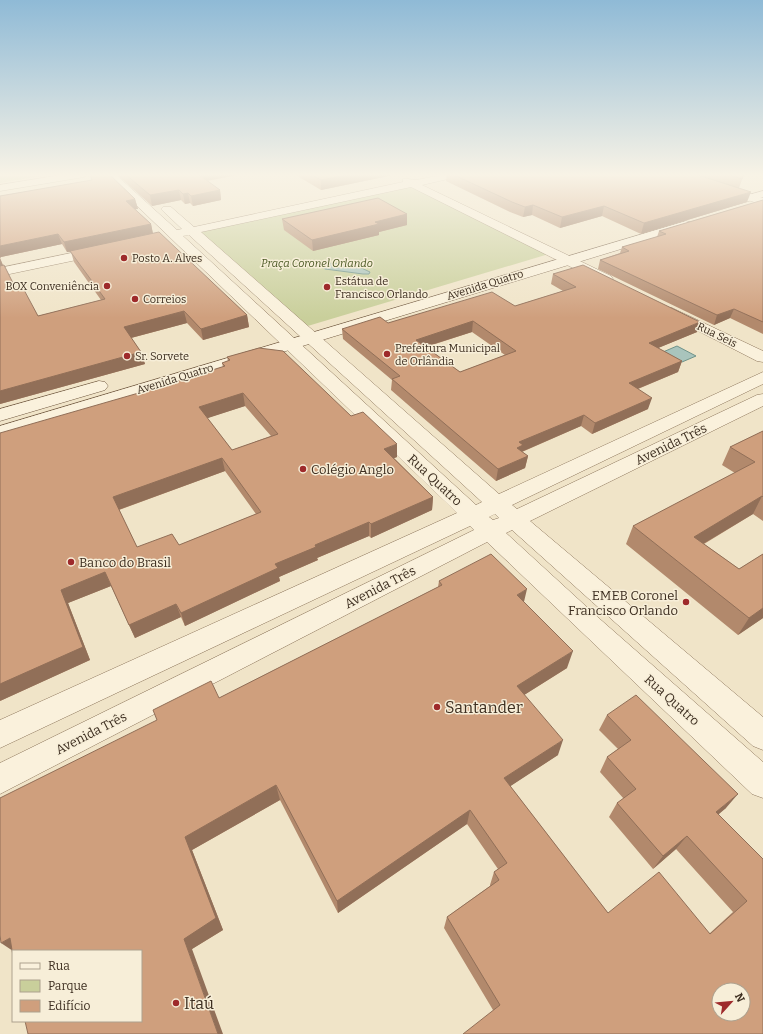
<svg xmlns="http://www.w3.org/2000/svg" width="763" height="1034" viewBox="0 0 763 1034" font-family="Bitter,serif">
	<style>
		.green { fill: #c9cf9b }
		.water { fill: #a9c4bc; stroke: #6f938a }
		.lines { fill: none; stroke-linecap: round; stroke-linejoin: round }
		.street-casing { stroke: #8d765c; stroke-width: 1 }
		.secondary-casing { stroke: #6f573f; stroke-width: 1 }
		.street { fill: #faf1dc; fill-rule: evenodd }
		.secondary { fill: #faf1dc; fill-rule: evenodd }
		.wall { fill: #b2896c; fill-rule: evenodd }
		.shaded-wall { fill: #916f58 }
		.building { fill: #cf9f7d; stroke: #916f58; fill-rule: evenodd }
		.poi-dot { fill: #9e2a2b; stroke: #f7eed8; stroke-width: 1.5 }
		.labels { text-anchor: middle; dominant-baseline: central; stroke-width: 3; stroke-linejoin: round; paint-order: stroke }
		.far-poi-label { font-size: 11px; fill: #3d2e20; stroke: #f7eed8; text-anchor: start }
		.far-park-label { font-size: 11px; font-style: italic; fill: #4d5a26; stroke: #f7eed8 }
		.far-street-label { font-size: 11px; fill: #3d2e20; stroke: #f7eed8 }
		.street-label { font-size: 13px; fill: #3d2e20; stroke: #f7eed8 }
		.poi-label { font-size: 13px; fill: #3d2e20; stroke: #f7eed8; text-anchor: start }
		.near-poi-label { font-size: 16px; fill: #3d2e20; stroke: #f7eed8; text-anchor: start }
	</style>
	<rect width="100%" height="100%" fill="#f0e4c8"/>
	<!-- green -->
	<path class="green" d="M0,174H53L0,183Z
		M411,183L552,253L301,328L192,231Z"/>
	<!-- water -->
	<path class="water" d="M329,263L357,266L370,272L369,274H363L325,269L321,266L322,265Z
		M677,346L696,356L682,362L663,352Z"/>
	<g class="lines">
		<defs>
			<path id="street" d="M67,174H89L84,177L0,191V185Z
				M104,174H115L177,230L182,229L163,211L161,209L163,207H171L194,227L403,182V179C408,178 411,180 416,180C432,177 445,174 462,174L461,176L422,185L611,276L613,279L611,282L606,283L601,282L411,187L201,232L499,494L763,372V384L512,505L517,509L757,395L763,394V406L530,521L763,717V750L753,746L512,530L506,533L601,620L763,762V798L752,794L487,542L0,794V763L474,530L470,526L0,748V720L457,513ZM189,235L482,502L476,505L183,236ZM495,514L499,518L493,520L489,517Z
				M674,174H688L763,198V205L675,176Z
				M100,247L105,248L106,251L105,254L0,276V268Z
				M672,308L763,351V362L757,361L667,315L665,312L667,309Z"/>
			<path id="secondary" d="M763,191V197L720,209L716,208L714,206L716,204Z
				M686,221L690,222L692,225L690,228L0,438V426Z
				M99,381L105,382L108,386L105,390L0,421V409Z"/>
		</defs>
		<!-- street casing -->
		<use href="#street" class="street-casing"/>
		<!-- secondary casing -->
		<use href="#secondary" class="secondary-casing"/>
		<!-- street -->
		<use href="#street" class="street"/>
		<!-- secondary -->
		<use href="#secondary" class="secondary"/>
	</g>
	<!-- wall -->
	<path class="wall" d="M116,174H243L207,181L220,190L221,200L193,206L190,203L185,204L181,200L152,206Z
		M294,174H398L321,190Z
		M432,174H744L739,188L747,202L641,234L602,216L560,228L532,215L523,217L510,212L446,181L447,174L434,175Z
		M92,180L135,199L138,209H135L151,224L153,234L247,315L249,327L203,340L187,323L131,338L141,352L145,364L0,404V196ZM62,244L67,252H71L74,262L101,300L38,316L16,289L3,265L0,258L1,257Z
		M763,200V334L730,318L714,325L598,269L600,260L620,253L622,247L657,237L659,231Z
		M407,214V225L379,232V235L313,251L284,230L282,219Z
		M553,274L697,332L658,348L682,361L678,372L638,389L648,409L592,434L581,426L522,452L528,456L525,468L496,481L391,390L392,380L343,339L342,329L388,323L515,306L563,291L551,284ZM472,332L505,355L460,372L426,347Z
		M227,357L351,416L397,457L394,458L433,497L432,510L371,538L369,536L317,558L318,560L279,577L280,581L185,626L181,617L135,638L111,586L68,603L90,660L0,701L149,390L223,367L222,363L228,361ZM245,406L271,436L232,450L207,418ZM225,471L256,514L179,545L137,547L119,510Z
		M763,431V521L753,514L704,544L739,569L763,554V618L738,635L626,544L633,526L735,473L722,465L730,447Z
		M439,581L524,602L567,668L524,695L558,755L510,786L608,913L710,933L733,912L676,849L653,869L609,817L617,803L624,799L600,772L607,757L618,749L599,730L607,715L726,808L718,814L763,859V1034L493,1010L444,928L447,917L490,886V885L494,872L498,869L467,824L338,913L280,800L192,850L223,930L192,949L28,1034L219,698L438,587Z"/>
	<!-- shaded-wall -->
	<path class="shaded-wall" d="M197,174H243L198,182Z
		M351,174H398L321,190V180Z
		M435,174H447L434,175Z
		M179,190L181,200L152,206L150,195Z
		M220,190L221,200L193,206L191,196Z
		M751,192L747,202L641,234L644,223Z
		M188,193L190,203L185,204L183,194Z
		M135,199L138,209L129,210L126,201Z
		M533,205L532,215L523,217L525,207Z
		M604,206L602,216L560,228L562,217Z
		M407,214V225L379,232V235L313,251L312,240L375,222Z
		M151,224L153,234L67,252L64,242Z
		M58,234L62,244L1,257L0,258L3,266L0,267V246Z
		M734,309L730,318L714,325L717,315Z
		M184,311L187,323L127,339L124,327Z
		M247,315L249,327L203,340L201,329Z
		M473,321L472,332L415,350L416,340Z
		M700,322L697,332L646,353L649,343Z
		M141,352L145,364L0,404V391Z
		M682,361L678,372L625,394L629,383Z
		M243,393L245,406L202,420L199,407Z
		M652,398L648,409L592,434L595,423Z
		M584,415L581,426L521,452L517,448L519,442Z
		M397,444V457L384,462V449Z
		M528,456L525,468L496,481L498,469Z
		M222,458L225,471L118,510L113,497Z
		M762,496L753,514L686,554L694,537Z
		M433,497L432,510L371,538V524Z
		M369,522V536L317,558L318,560L279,577L280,581L185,626L181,613L275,564L315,545Z
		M105,572L111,586L68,603L90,660L0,701V684L61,590Z
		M527,589L523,606L517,595Z
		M176,604L181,617L135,638L129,625Z
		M763,608V618L738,635L749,618Z
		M573,651L567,668L513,702L517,686Z
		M563,740L558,755L500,793L504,778Z
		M276,785L280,800L192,850L223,930L192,949L223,1034H218L184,939L185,837Z
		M738,794L726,808L705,826L716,812Z
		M470,810L467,824L338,913L337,901Z
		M687,836L676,849L653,869L663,856Z
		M10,938L13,951L1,943Z"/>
	<!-- building -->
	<path class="building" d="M90,174H109L135,199L126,201L151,224L64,242L58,234L0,246V196L92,180Z
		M125,174H198L220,190L191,196L188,193L183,194L179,190L150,195Z
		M310,174H351L321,180Z
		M452,174H695L751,192L644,223L604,206L562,217L533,205L525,207L512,202Z
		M726,174H744L742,179Z
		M378,198L407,214L375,222L379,224L312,240L282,219Z
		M763,200V322L734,309L717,315L600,260L629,251L622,247L666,234L659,231Z
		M159,232L247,315L201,329L184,311L124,327L141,352L0,391V266L4,265L16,289L23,288L38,316L105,299L70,251Z
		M583,265L700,322L649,343L682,361L629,383L652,398L595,423L584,415L519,442L523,445L517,448L528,456L498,469L392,379L400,376L342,329L380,317L388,323L492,292L515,306L576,287L553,274ZM473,321L516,351L460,372L416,340Z
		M259,348L283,351L351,416L363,412L397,444L384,449L433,497L371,524L369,522L315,545L316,547L275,564L278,568L181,613L176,604L129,625L105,572L61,590L83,647L0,684V433L149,390L225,366L222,363L230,360L227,357ZM243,393L278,434L232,450L199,407ZM222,458L261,512L179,545L172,534L137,547L113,497Z
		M763,431V497L762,496L694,537L739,569L763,554V608L749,618L633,526L755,462L730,447Z
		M491,554L527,589L517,595L573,651L517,686L563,740L504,778L608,913L659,872L710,934L747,901L687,836L663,856L617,803L636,789L607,757L631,740L607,715L636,695L738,794L716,812L763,859V1034H463L500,1005L447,917L499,880L494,872L507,863L470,810L337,901L276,785L185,837L216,918L184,939L218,1034H28L25,1021H141V951H13V956L10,938L1,943L0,935V798L157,720L153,710L211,681L219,698L442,585L439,581ZM719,990H743V1014H719Z"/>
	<!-- sky -->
	<linearGradient id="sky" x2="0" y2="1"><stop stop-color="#8fbad6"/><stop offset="0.55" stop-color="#f8f3e6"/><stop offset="1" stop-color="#f8f3e6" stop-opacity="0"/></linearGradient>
	<rect width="763" height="318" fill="url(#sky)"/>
	<!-- markers -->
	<g class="poi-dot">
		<circle cx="124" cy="258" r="4"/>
		<circle cx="107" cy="286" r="4"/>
		<circle cx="327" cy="287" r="4"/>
		<circle cx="135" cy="299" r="4"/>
		<circle cx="387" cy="354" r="4"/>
		<circle cx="127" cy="356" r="4"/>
		<circle cx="303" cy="469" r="4"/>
		<circle cx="71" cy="562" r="4"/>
		<circle cx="686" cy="602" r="4"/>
		<circle cx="437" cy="707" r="4"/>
		<circle cx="176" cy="1003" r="4"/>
	</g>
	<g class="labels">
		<!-- far-poi labels -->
		<g class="far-poi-label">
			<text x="132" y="258">Posto A. Alves</text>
			<text x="335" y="281">Estátua de<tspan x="335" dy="13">Francisco Orlando</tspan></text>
			<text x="99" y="286" text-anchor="end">BOX Conveniência</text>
			<text x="143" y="299">Correios</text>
			<text x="395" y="348">Prefeitura Municipal<tspan x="395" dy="13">de Orlândia</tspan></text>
			<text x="135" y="356">Sr. Sorvete</text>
		</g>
		<!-- far-park labels -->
		<g class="far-park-label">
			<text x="317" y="263">Praça Coronel Orlando</text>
		</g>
		<!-- far-street labels -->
		<g class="far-street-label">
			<text transform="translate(485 285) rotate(-17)">Avenida Quatro</text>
			<text transform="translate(717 335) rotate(26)">Rua Seis</text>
			<text transform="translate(175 379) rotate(-17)">Avenida Quatro</text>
		</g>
		<!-- street labels -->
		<g class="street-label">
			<text transform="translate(671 444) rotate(-26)">Avenida Três</text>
			<text transform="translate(435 480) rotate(43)">Rua Quatro</text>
			<text transform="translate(380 587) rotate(-27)">Avenida Três</text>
			<text transform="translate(672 700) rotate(42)">Rua Quatro</text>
			<text transform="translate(91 733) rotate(-27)">Avenida Três</text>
		</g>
		<!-- poi labels -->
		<g class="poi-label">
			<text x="311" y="469">Colégio Anglo</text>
			<text x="79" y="562">Banco do Brasil</text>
			<text x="678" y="595" text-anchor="end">EMEB Coronel<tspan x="678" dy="15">Francisco Orlando</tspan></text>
		</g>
		<!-- near-poi labels -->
		<g class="near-poi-label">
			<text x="445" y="707">Santander</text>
			<text x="184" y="1003">Itaú</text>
		</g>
	</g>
	<!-- legend -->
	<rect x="12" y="950" width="130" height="72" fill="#f7eed8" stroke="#ada18e"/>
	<rect x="20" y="963" width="20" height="6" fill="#faf1dc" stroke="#ada18e"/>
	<text x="48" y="970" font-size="12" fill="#3d2e20">Rua</text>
	<rect x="20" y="980" width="20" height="12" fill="#c9cf9b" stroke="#ada18e"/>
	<text x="48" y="990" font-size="12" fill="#3d2e20">Parque</text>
	<rect x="20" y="1000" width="20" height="12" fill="#cf9f7d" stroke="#ada18e"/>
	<text x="48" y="1010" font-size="12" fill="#3d2e20">Edifício</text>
	<!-- north arrow -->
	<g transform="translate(731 1002) rotate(63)"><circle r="19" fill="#f7eed8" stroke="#ada18e"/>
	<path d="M0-3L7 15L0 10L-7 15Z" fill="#9e2a2b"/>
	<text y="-6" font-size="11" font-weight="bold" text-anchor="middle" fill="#3d2e20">N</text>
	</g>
</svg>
